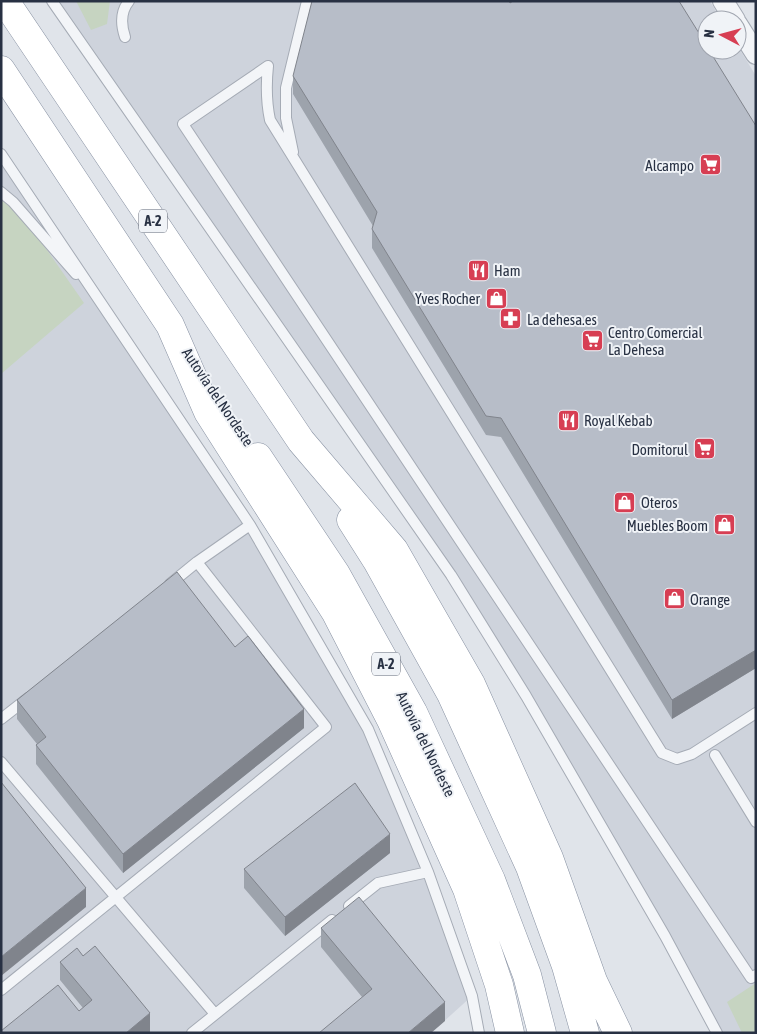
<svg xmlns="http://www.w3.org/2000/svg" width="757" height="1034" viewBox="0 0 757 1034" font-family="'Asap Condensed',sans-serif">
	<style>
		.built { fill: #ced3dc }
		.green { fill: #c6d4c1 }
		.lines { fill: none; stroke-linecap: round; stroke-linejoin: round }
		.lane-casing { stroke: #a5abb5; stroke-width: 12 }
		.street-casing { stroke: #a5abb5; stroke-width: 22 }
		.highway-casing { stroke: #8791a2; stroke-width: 29 }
		.lane { stroke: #f3f5f8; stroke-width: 10 }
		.street { stroke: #f3f5f8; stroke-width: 20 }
		.highway { stroke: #fff; stroke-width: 28 }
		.wall { fill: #9da3ac }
		.shaded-wall { fill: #80848c }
		.building { fill: #b7bdc8; stroke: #80848c }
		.labels { text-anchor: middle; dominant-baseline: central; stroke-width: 4; stroke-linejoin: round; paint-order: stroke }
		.shield { fill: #f0f3f7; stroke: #646b79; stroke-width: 1 }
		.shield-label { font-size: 14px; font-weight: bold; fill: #283143 }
		.poi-label { font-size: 15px; fill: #283143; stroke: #f0f3f7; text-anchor: start }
		.street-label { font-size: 15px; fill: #283143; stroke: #f0f3f7 }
	</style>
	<rect width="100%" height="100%" fill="#e0e4ea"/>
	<!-- built -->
	<path class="built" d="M52,1H710L721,20H707V50H737V45L756,76V1033H717L451,575Z
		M1,154L250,525L368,729L472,996L431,1033H1Z"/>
	<!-- green -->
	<path class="green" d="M76,1H110L107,24L91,30Z
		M1,184L84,303L1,374Z
		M756,983V1033H742L727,1002Z"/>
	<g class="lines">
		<defs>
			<path id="lane" d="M52,1L451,575L526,696L665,936L717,1033
				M125,37C121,25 120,12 129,1
				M268,66L183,124L751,978L756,975
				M268,66C266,85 266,101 270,120L662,753L677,759L692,754L756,713
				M293,152L286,118V88L307,1
				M1,154L250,525L368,729L428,872L472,996L479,1033
				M1,192L13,202L76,274
				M170,584L197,562L250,525
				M1,719L28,698
				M715,755L756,822
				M1,762L215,1014
				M349,906L378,883L428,872
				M1,990L326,727L197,562
				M192,1033L332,920"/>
			<path id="street" d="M723,1L735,20
				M737,24L756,54"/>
			<path id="highway" d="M5,1L301,441L394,550L471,684L549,858L593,981L618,1033
				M1,70L170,325L208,412L336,613L391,720L467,889L499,985L510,1033
				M258,457L336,574L413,712L491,880L527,975L542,1033
				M351,520L377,561L451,694L530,867L566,966L585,1033"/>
		</defs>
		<!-- lane casing -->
		<use href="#lane" class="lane-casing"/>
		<!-- street casing -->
		<use href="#street" class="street-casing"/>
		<!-- highway casing -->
		<use href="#highway" class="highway-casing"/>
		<!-- lane -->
		<use href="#lane" class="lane"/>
		<!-- street -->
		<use href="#street" class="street"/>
		<!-- highway -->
		<use href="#highway" class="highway"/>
	</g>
	<!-- wall -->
	<path class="wall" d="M510,3L756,126V668L672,719L501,437L486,435L372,248V229L373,226L293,94V76Z
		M235,647L304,728L123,873L36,764V745L37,744L17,719V700Z
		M390,853L285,936L244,888V869Z
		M321,928L445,1021L362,997L321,947Z
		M83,956L150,1032L79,1011L83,1008L60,980V962Z"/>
	<!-- shaded-wall -->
	<path class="shaded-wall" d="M756,650V668L672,719V700Z
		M304,709V728L123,873V854Z
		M390,834V853L285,936V917Z
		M86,888V907L1,976V957Z
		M445,1002V1021L431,1033H408Z
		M150,1013V1032L149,1033H126Z"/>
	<!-- building -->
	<path class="building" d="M312,1H509L510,3L513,1H679L707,46V50H709L756,126V650L672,700L501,418L486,416L372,229L377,212L293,76Z
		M177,572L235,647L248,636L304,709L123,854L36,745L46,737L17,700Z
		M1,782L86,888L1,957Z
		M355,783L390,834L285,917L244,869Z
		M359,897L445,1002L408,1033H319L372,989L321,928Z
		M95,946L150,1013L126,1033H1V1031L58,985L79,1011L92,1000L60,962L77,948L83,956Z"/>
	<!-- icons -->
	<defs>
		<symbol id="supermarket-square" viewBox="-11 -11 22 22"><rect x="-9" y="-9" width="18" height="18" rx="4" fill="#d73e53" stroke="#f0f3f7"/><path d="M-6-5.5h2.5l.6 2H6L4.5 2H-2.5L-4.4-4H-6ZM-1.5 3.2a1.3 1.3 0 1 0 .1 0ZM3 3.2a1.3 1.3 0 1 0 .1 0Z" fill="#fff"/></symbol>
		<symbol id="restaurant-square" viewBox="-11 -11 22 22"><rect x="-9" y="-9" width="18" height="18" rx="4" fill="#d73e53" stroke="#f0f3f7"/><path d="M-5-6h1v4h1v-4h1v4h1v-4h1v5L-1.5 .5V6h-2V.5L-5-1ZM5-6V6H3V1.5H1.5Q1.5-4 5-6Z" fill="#fff"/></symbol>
		<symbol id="shop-square" viewBox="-11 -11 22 22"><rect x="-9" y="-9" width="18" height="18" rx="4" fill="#d73e53" stroke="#f0f3f7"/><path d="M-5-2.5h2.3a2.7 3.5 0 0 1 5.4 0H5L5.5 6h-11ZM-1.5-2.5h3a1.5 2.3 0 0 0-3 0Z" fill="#fff"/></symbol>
		<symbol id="pharmacy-square" viewBox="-11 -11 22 22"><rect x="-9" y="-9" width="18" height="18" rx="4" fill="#d73e53" stroke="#f0f3f7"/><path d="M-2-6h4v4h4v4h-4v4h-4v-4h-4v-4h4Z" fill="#fff"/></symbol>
	</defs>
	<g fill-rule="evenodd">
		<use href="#supermarket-square" x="698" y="152" width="25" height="25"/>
		<use href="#restaurant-square" x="466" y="258" width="25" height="25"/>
		<use href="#shop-square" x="484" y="286" width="25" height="25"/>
		<use href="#pharmacy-square" x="498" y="306" width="25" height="25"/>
		<use href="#supermarket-square" x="580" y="328" width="25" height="25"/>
		<use href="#restaurant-square" x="556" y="408" width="25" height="25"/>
		<use href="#supermarket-square" x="692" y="436" width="25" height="25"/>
		<use href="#shop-square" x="612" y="490" width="25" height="25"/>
		<use href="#shop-square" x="712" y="512" width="25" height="25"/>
		<use href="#shop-square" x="662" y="586" width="25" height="25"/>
	</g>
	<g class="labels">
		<!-- shield labels -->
		<g class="shield">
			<rect x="139" y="209.5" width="28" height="23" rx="4"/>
			<rect x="372" y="652.5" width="28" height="23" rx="4"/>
		</g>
		<g class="shield-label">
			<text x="153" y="221">A-2</text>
			<text x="386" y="664">A-2</text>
		</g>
		<!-- poi labels -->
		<g class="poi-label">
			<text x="694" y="165" text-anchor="end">Alcampo</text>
			<text x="494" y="270">Ham</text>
			<text x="480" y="298" text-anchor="end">Yves Rocher</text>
			<text x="527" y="319">La dehesa.es</text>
			<text x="608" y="332">Centro Comercial<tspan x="608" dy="17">La Dehesa</tspan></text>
			<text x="584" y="420">Royal Kebab</text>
			<text x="688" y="449" text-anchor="end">Domitorul</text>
			<text x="641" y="502">Oteros</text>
			<text x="708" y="525" text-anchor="end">Muebles Boom</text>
			<text x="690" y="599">Orange</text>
		</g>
		<!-- street labels -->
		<g class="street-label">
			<text transform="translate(218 397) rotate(56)">Autovía del Nordeste</text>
			<text transform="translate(426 744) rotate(64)">Autovía del Nordeste</text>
		</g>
	</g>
	<!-- border -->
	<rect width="757" height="1034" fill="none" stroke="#283143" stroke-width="5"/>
	<!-- north arrow -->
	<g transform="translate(722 35) rotate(276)"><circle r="24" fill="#f0f3f7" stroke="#a0a5af"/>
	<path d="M0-4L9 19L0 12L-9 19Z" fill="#d73e53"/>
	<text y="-8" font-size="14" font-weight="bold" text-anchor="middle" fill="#283143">N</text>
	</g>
</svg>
